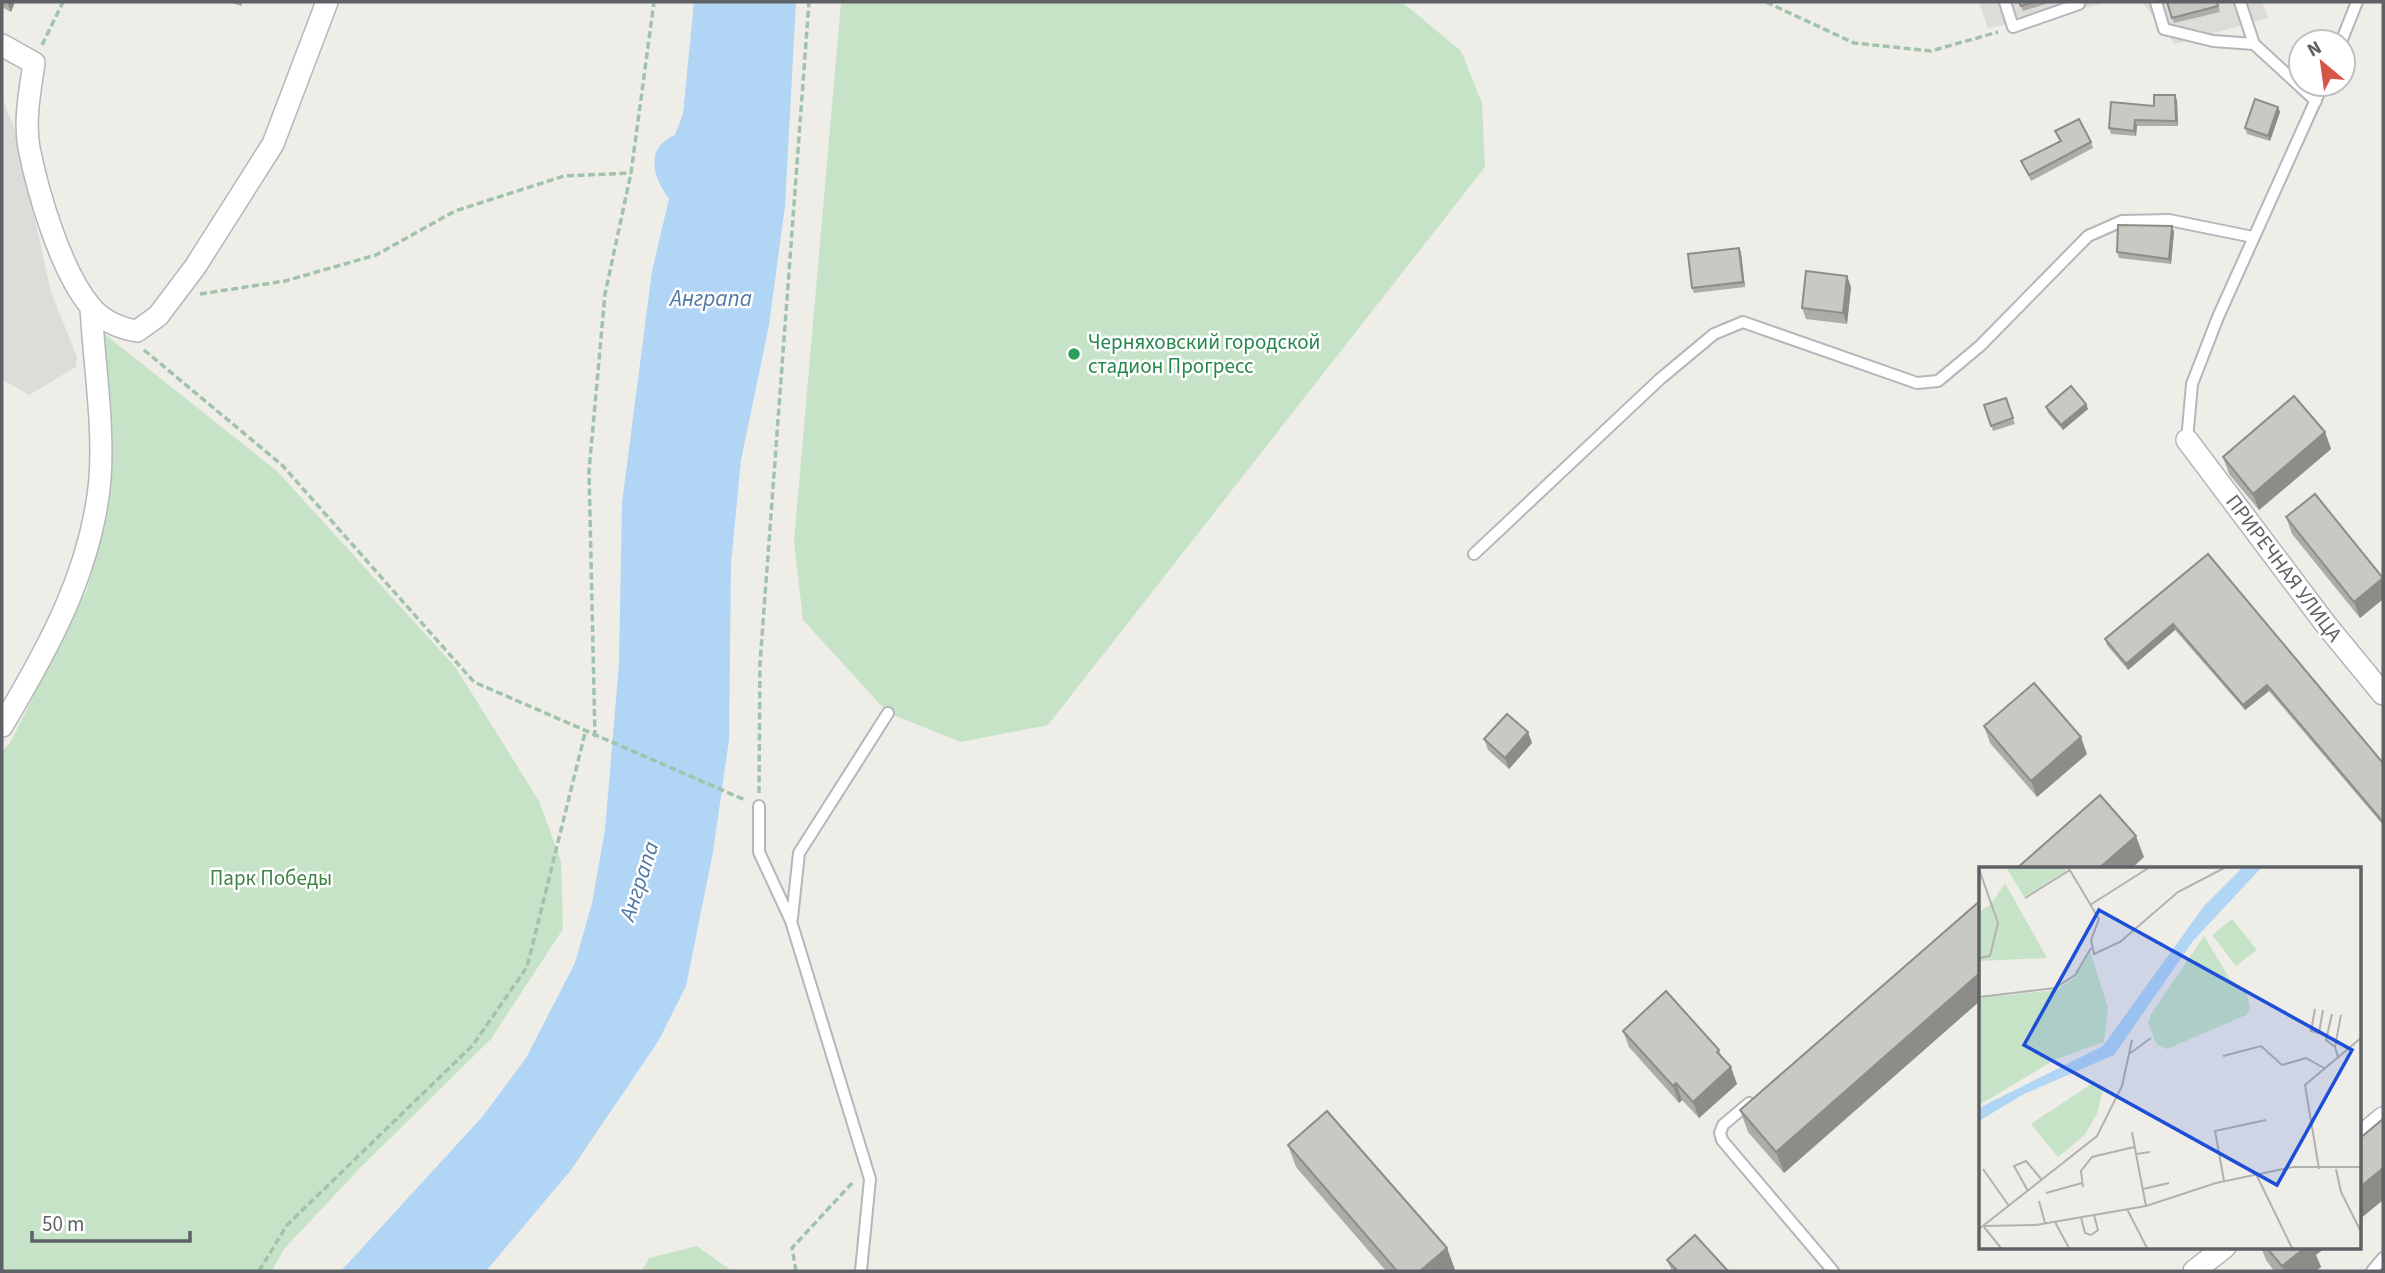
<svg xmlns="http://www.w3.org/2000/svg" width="2385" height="1273" viewBox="0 0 2385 1273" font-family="'Source Sans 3',sans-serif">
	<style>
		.industrial { fill: #dedcd9 }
		.green { fill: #c7e3c7 }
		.water { fill: #b1d5f5 }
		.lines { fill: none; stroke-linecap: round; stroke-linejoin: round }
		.lane-casing { stroke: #b4b6ba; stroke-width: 14 }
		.street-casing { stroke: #b4b6ba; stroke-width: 24 }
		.path { stroke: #a1c3ac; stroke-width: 3.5; stroke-dasharray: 7 3.5; stroke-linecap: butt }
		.lane { stroke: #fff; stroke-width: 10 }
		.street { stroke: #fff; stroke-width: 21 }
		.wall { fill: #aeaca8 }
		.shaded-wall { fill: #8d8c88 }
		.building { fill: #cac8c3; stroke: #8d8c88; stroke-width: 2 }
		.leisure-dot { fill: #2e9e5b; stroke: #fff; stroke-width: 2.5 }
		.labels { text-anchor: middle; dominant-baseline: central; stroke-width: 5; stroke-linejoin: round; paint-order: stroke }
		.leisure-label { font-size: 21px; fill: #27864d; stroke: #fff; text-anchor: start }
		.street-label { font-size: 21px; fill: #5e6165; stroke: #fff }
		.park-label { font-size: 21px; fill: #418245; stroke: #fff }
		.water-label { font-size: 23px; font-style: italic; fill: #4f77a6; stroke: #fff }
		.inset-road { fill: none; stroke: #b1b1af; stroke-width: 2 }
		.view { fill: #1d4ed8; fill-opacity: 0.15; stroke: #1d4ed8; stroke-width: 3.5 }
		.inset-edge { fill: none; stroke: #5e6165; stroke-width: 3.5 }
	</style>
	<rect width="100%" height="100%" fill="#efede7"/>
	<!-- industrial -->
	<path class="industrial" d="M1979,2H2112L1988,28Z
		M2142,2H2262L2268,18L2175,44Z
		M2,98L15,130L51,292L77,357L76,367L29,395L2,379Z"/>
	<!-- green -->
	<path class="green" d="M841,2H1402L1461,51L1482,103L1485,167L1048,725L961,742L888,713L803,620L794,541Z
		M97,328L277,471L456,668L539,801L561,861L563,929L491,1039L361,1167L284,1249L272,1271H2V751L10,743L88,587L106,470Z
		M697,1246L732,1271H642L649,1258Z"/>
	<!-- water -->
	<path class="water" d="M694,2H796L785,206L769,325L741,460L731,563L729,740L713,852L686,986L659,1040L571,1170L486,1271H341L483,1116L526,1058L575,963L592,903L605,830L619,663L622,503L652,271L669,199C653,177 644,148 675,135L683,114Z"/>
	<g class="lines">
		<defs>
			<path id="lane" d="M2005,2L2013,27L2079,4
				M2156,2L2164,29L2213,41L2254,44
				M2240,2L2254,44L2316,101
				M2341,42L2357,2
				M2187,440L2192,384L2218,317L2323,84
				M1474,554L1660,379L1714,334L1743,322L1917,383L1938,381L1980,346L2088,236L2122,221L2169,220L2253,237
				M759,806V852L791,921L870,1179L861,1271
				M792,918L799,853L888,713
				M1749,1103L1723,1125L1720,1133L1722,1140L1833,1271
				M2372,1271L2383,1258"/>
			<path id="street" d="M2,45L34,63C30,91 24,120 29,148C38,193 61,272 91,307C103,321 119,328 137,331L158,316L195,267L273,144L327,2
				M2187,440L2327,626L2383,694
				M2,726C48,649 92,570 100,479C104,423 94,363 91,307
				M2359,1138L2383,1118
				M2194,1271L2225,1247"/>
		</defs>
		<!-- lane casing -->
		<use href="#lane" class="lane-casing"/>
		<!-- street casing -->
		<use href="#street" class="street-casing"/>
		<!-- path -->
		<path class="path" d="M1766,2L1854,43L1931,51L1998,32
			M42,45L63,2
			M200,294L285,281L376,255L455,211L564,176L631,173
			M144,350L282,465L474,682L745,800
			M595,737L589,471L605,294L631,173L654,2
			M759,793L760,663L809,2
			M259,1271L287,1225L473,1045L527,967L585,733
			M796,1271L792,1248L853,1182"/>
		<!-- lane -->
		<use href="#lane" class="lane"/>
		<!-- street -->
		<use href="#street" class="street"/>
	</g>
	<!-- wall -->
	<path class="wall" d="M2,2H15L11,12L2,7Z
		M229,2H243L241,6Z
		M2019,2H2052L2023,11Z
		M2167,2H2217L2220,12L2174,23Z
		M2175,95L2177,101L2178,126H2137L2136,136L2111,134L2109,128Z
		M2278,107L2280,112L2270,141L2247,134L2245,128Z
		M2055,131L2091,142L2093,148L2031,181L2021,161L2060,142Z
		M2172,226L2174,232L2171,264L2119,258L2117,252Z
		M1739,248L1741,253L1745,287L1694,293L1692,288Z
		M1847,276L1851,287L1847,324L1806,319L1802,308Z
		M2006,398L2015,424L1993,431L1984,405Z
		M2086,404L2088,409L2063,430L2048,413L2046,407Z
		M2325,432L2331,449L2259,510L2229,474L2223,457Z
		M2286,517L2383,599L2360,618L2292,534Z
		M2208,554L2383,763V825L2269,691L2245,710L2175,630L2128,670L2107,645L2105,639Z
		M1984,726L2087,754L2037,797L1990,743Z
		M1528,732L1532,743L1509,769L1488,750L1484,739Z
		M1981,900V1000L1784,1173L1748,1132L1740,1110Z
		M1623,1031L1719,1050L1722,1058L1737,1084L1699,1118L1682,1100L1679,1103L1629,1047Z
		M1288,1145L1447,1248L1455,1270L1453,1271H1386L1296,1167Z
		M2261,1247H2326L2316,1255L2321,1267L2316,1271H2274L2266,1260Z
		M1667,1260L1728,1271H1672Z"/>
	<!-- shaded-wall -->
	<path class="shaded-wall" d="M7,2H15L11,12Z
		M2175,95L2177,101L2178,126L2176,121Z
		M2278,107L2280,112L2270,141L2268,136Z
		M2135,120L2137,126L2136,136L2134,131Z
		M2172,226L2174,232L2171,264L2169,259Z
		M1739,248L1741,253L1745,287L1743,282Z
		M1847,276L1851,287L1847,324L1843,313Z
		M2086,404L2088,409L2063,430L2061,425Z
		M2325,432L2331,449L2259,510L2253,494Z
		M2383,578V599L2360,618L2354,602Z
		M2173,624L2175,630L2128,670L2126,664Z
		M2267,685L2269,691L2245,710L2243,705Z
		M1528,732L1532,743L1509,769L1505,758Z
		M2081,737L2087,754L2037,797L2031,781Z
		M2136,836L2144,857L2131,869H2098Z
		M1981,972V1000L1784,1173L1776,1152Z
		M1731,1067L1737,1084L1699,1118L1693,1102Z
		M1676,1083L1682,1100L1679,1103L1673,1086Z
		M2383,1168V1200L2359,1220V1188Z
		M2306,1247H2326L2316,1255L2321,1267L2316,1271H2284L2282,1266Z
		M1447,1248L1455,1270L1453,1271H1420Z"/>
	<!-- building -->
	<path class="building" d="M2019,2H2033L2021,6Z
		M2167,2H2217L2218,6L2172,18Z
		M2154,95H2175L2176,121L2135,120L2134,131L2109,128L2111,102L2154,106Z
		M2255,99L2278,107L2268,136L2245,128Z
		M2079,119L2091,142L2029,175L2021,161L2061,141L2055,131Z
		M2118,225L2172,226L2169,259L2117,252Z
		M1739,248L1743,282L1692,288L1688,254Z
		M1806,271L1847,276L1843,313L1802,308Z
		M2071,386L2086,404L2061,425L2046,407Z
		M2294,396L2325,432L2253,494L2223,457Z
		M2006,398L2013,418L1991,426L1984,405Z
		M2315,494L2383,578L2354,602L2286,517Z
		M2208,554L2383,763V822L2267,685L2243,705L2173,624L2126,664L2105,639Z
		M2034,683L2081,737L2031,781L1984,726Z
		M1507,714L1528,732L1505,758L1484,739Z
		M2100,795L2136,836L2098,869H2016Z
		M1981,900V972L1776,1152L1740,1110Z
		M1666,991L1719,1050L1717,1052L1731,1067L1693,1102L1676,1083L1673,1086L1623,1031Z
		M1327,1111L1447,1248L1420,1271H1397L1288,1145Z
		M2383,1119V1168L2359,1188V1139Z
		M1695,1235L1728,1271H1673L1676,1269L1667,1260Z
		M2266,1247H2306L2282,1266Z"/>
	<!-- markers -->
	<circle class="leisure-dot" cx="1074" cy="354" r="7"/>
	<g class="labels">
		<!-- leisure labels -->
		<g class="leisure-label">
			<text x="1088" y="342">Черняховский городской<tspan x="1088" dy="24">стадион Прогресс</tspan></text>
		</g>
		<!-- street labels -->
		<g class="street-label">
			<text transform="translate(2284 568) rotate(53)">ПРИРЕЧНАЯ УЛИЦА</text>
		</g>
		<!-- park labels -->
		<g class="park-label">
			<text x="271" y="878">Парк Победы</text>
		</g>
		<!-- water labels -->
		<g class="water-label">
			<text x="711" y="298">Анграпа</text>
			<text transform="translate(639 881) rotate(-72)">Анграпа</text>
		</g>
	</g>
	<!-- overview -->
	<g transform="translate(1979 867)">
		<rect width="382" height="382" fill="#efede7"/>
		<path d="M27,0H85L87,4L45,30ZM26,16L68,91L0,94V45L12,37ZM253,52L278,83L257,99L233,68ZM225,69L251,112L267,123L271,141L267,148L188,182L178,178L169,156L172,147ZM111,84L129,141L125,175L77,192L0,238V131L77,123L95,111ZM115,215L124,223L118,247L105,269L79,290L52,257Z" fill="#c7e3c7"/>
		<path d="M264,0H283L214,74L135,188L45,227L0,254V241L124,179L225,39Z" fill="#b1d5f5"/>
		<path class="inset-road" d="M89,0L120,52L112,73L115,87L141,75L199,25L247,0M0,2L19,56L11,89L0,91M46,31L91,3M111,38L171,0M0,130L76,121L96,108L112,81M336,142L332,164L340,166M344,143L340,166L349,168M353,147L347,173L356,180M150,187L172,171M244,189L282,179L303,198L327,191L345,201M359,190L356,180L362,148M153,265L157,287M4,302L30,339M340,302L326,218L382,171M357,302L362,325L381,363M277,307L313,381M245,314L236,264L287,253M104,320L102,304L113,290L155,280M164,322L190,316M49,324L35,299L47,294L63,313M67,326L103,316M60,334L66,356M167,339L157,287L171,285M148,342L168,381M102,350L106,366L112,368L119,363L115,348M76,355L90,381M5,359L57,358L167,339L237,316L314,300H382M5,360L22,381M0,362L118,269L143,219L153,173"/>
		<path class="view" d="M120,43L373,183L298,318L45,178Z"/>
		<rect width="382" height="382" class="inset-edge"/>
	</g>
	<!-- border -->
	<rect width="2385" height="1273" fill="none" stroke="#5e6165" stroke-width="7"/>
	<!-- north arrow -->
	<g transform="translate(2322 63) rotate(331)"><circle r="33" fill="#ffffff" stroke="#bfc0c1" stroke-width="2"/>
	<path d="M0-5L12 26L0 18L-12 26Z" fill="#d55647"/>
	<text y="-10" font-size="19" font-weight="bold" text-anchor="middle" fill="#5e6165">N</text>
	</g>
	<!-- scale -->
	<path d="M32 1231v10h158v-10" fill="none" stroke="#5e6165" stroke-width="3.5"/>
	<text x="42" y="1231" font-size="21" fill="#5e6165" stroke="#ffffff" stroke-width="5" paint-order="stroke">50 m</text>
</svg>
